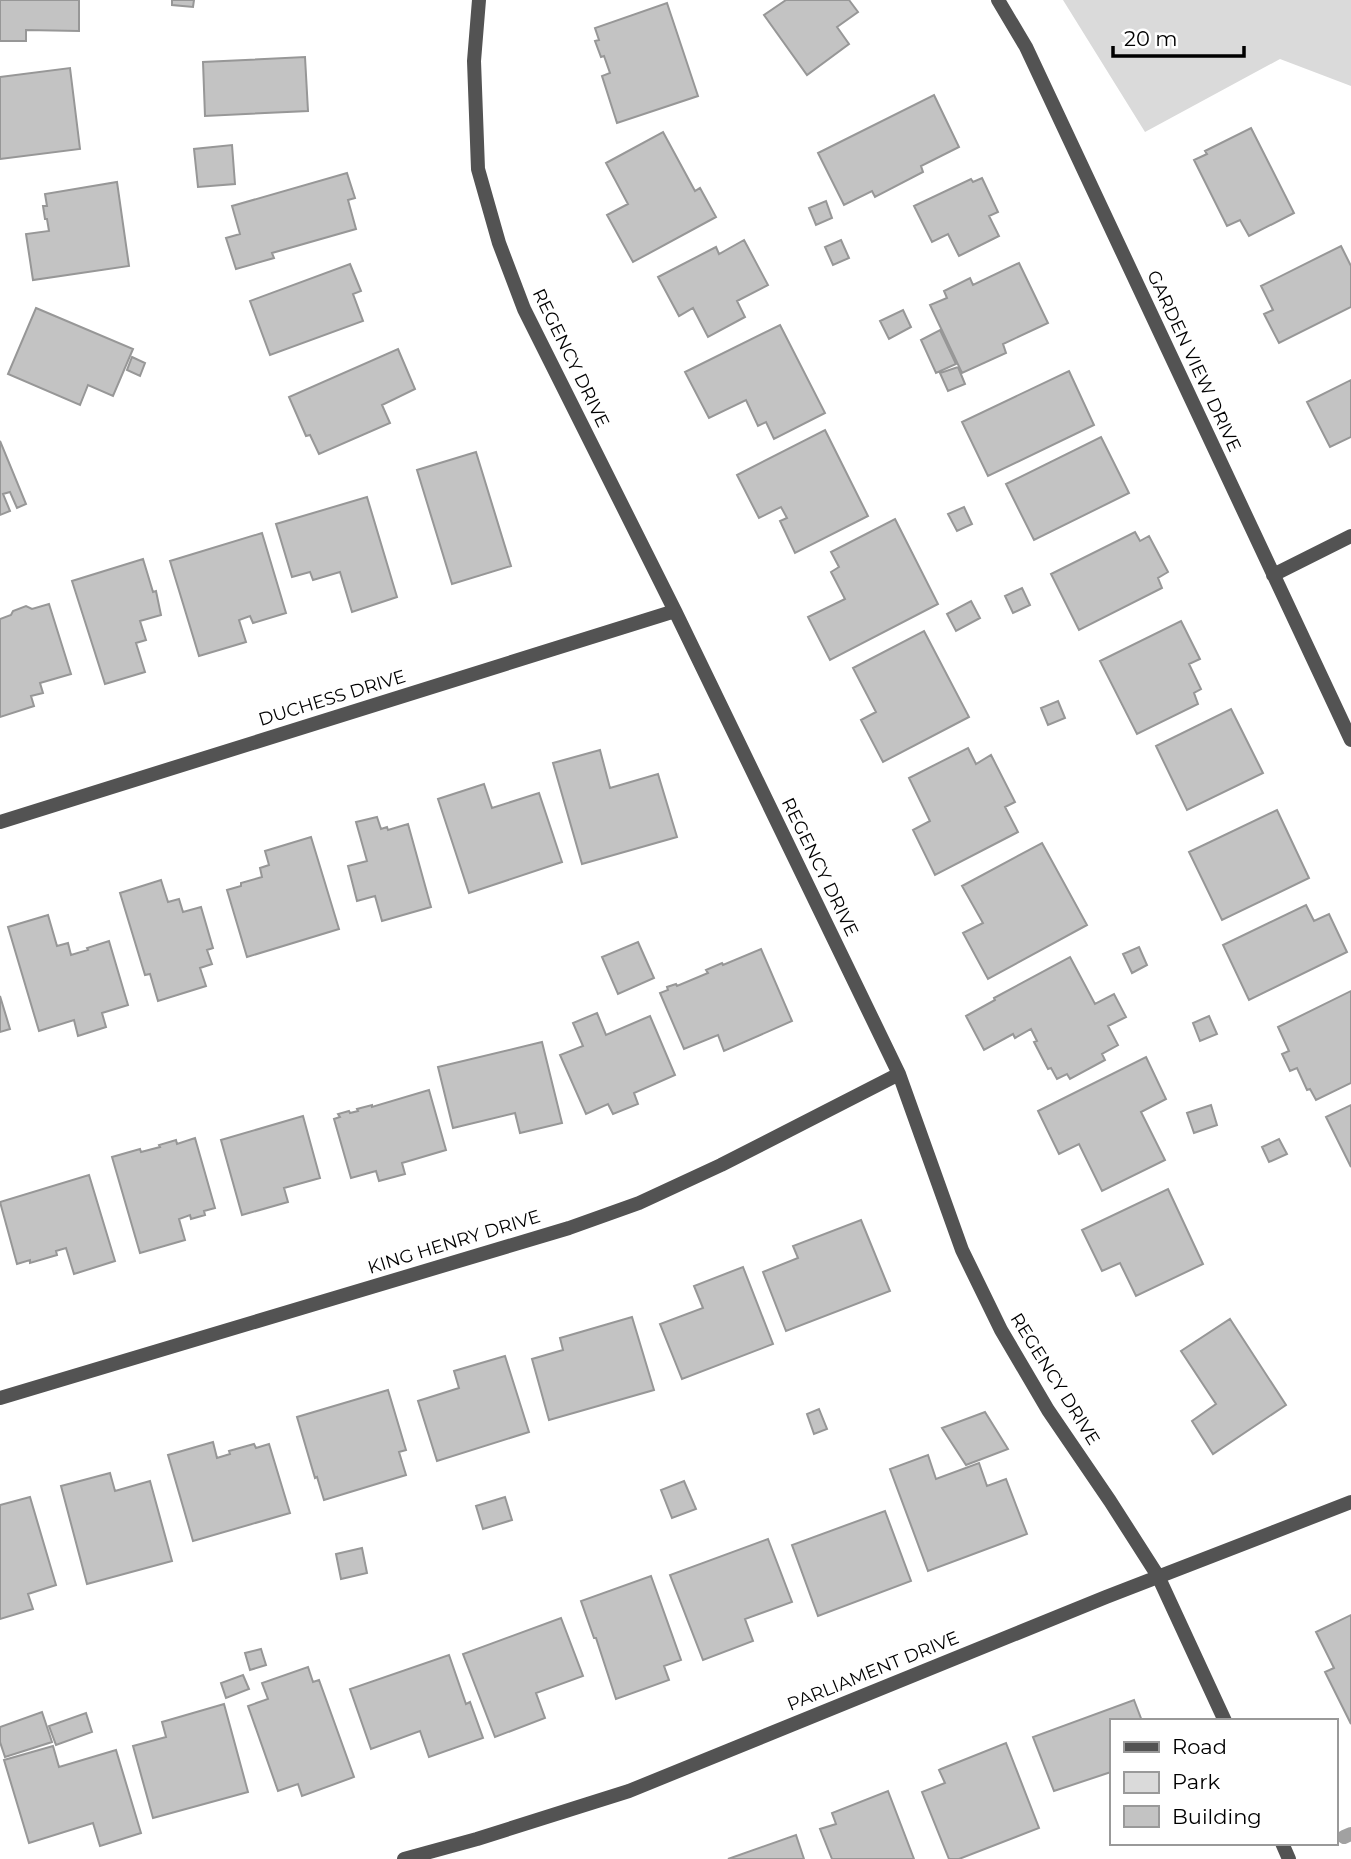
<svg xmlns="http://www.w3.org/2000/svg" width="1351" height="1859" viewBox="0 0 1351 1859" font-family="Montserrat,sans-serif">
	<style>
		.green { fill: #dadada }
		.lines { fill: none; stroke-linecap: round; stroke-linejoin: round }
		.stream { stroke: #a1a1a1; stroke-width: 14 }
		.building { fill: #c3c3c3; stroke: #979797; stroke-width: 2 }
		.street { stroke: #535353; stroke-width: 14 }
		.labels { text-anchor: middle; dominant-baseline: central; stroke-width: 7; stroke-linejoin: round; paint-order: stroke }
		.street-label { font-size: 18px; fill: #000; stroke: #fff }
	</style>
	<rect width="100%" height="100%" fill="#fff"/>
	<!-- green -->
	<path class="green" d="M1063,0H1351V86L1280,59L1145,132Z"/>
	<g class="lines">
		<!-- stream -->
		<path class="stream" d="M1344,1837L1351,1834"/>
	</g>
	<!-- building -->
	<path class="building" d="M0,0H79V31L26,30V41H0Z
		M172,0H194L193,7L172,5Z
		M786,0H849L858,12L837,27L849,44L807,75L764,15Z
		M667,3L698,96L617,123L602,76L610,73L604,56L601,57L595,41L599,40L595,28Z
		M305,57L308,111L205,116L203,62Z
		M70,68L80,149L0,159V77Z
		M934,95L959,147L921,166L923,172L875,197L872,191L844,205L818,153Z
		M1251,128L1294,213L1249,236L1240,220L1227,226L1194,160L1207,154L1205,151Z
		M663,132L695,191L700,188L716,217L633,262L607,215L628,204L606,163Z
		M232,145L235,184L198,187L194,149Z
		M347,173L355,198L348,200L356,229L272,253L274,258L236,269L226,238L240,234L232,206Z
		M982,178L998,212L989,216L999,236L959,256L948,234L932,242L914,206L971,179L973,182Z
		M117,182L129,266L33,280L26,234L49,231L47,219H45L43,206H47L45,194Z
		M826,201L832,218L816,225L809,208Z
		M744,240L768,285L737,301L745,317L708,337L693,308L679,316L658,277L716,247L719,254Z
		M841,240L849,258L833,265L825,247Z
		M1341,246L1351,266V307L1279,343L1264,314L1273,310L1261,286Z
		M1019,263L1048,323L1003,344L1006,353L962,373L930,305L947,298L944,291L970,278L973,285Z
		M350,264L361,291L353,294L363,321L270,355L250,301Z
		M36,308L133,349L113,396L88,385L80,405L8,374Z
		M903,310L911,327L889,339L880,321Z
		M780,325L825,413L774,439L766,422L758,426L746,400L709,418L685,372Z
		M940,330L956,364L936,373L921,340Z
		M398,349L415,389L382,405L390,423L319,454L310,435L306,436L289,397Z
		M132,357L145,363L140,376L127,370Z
		M958,367L965,384L948,391L940,373Z
		M1069,371L1094,425L988,476L962,422Z
		M1351,380V437L1330,447L1307,402Z
		M825,430L868,516L795,553L780,521L787,518L781,507L759,518L737,475Z
		M1101,437L1129,493L1034,540L1006,484Z
		M0,441L26,504L17,508L10,492L3,494L10,511L0,515Z
		M476,452L511,566L452,584L417,470Z
		M367,497L397,597L352,612L340,572L313,580L310,572L292,577L276,524Z
		M964,507L972,524L957,531L948,514Z
		M895,519L938,604L830,660L808,617L845,599L831,572L839,567L831,552Z
		M1135,532L1140,541L1149,536L1168,572L1158,578L1162,588L1079,630L1051,574Z
		M262,533L286,613L253,623L250,616L239,620L246,642L199,656L170,561Z
		M143,559L153,592L156,591L161,615L140,621L146,640L136,643L145,672L105,684L72,581Z
		M1022,588L1030,605L1013,613L1005,596Z
		M971,601L980,618L956,631L947,614Z
		M49,604L71,674L40,683L43,693L31,696L34,706L0,717V619L11,615L13,611L26,606L32,609Z
		M1181,621L1200,659L1189,664L1201,689L1194,693L1198,704L1137,734L1100,661Z
		M924,631L969,717L883,762L861,720L876,712L853,668Z
		M1058,701L1065,718L1048,725L1041,708Z
		M1231,709L1263,773L1187,810L1156,746Z
		M968,748L976,764L991,755L1015,802L1005,807L1018,832L935,875L913,830L930,821L909,778Z
		M600,750L610,788L658,774L677,837L582,864L553,763Z
		M484,784L492,808L539,793L562,862L469,893L438,799Z
		M1277,810L1309,878L1222,920L1189,852Z
		M377,817L381,829L387,827L388,830L408,824L431,907L382,921L375,896L357,901L348,866L367,861L356,822Z
		M311,837L339,929L247,957L227,890L241,886V883L262,877L260,868L269,865L265,851Z
		M1042,843L1087,925L988,979L963,933L983,923L962,886Z
		M161,880L168,902L179,899L183,912L201,907L213,948L207,950L212,964L200,968L206,986L158,1001L150,974L145,975L120,893Z
		M1306,905L1314,921L1329,914L1347,952L1249,1000L1223,945Z
		M48,915L57,946L68,943L71,955L88,950L87,948L109,941L128,1005L102,1013L106,1027L78,1036L74,1020L39,1031L8,927Z
		M638,942L654,978L618,994L602,957Z
		M1139,947L1147,965L1132,973L1123,954Z
		M761,949L792,1021L724,1051L718,1035L684,1049L660,993L668,990L667,987L676,984L677,986L708,973L706,970L722,963L723,965Z
		M1070,957L1095,1004L1114,994L1126,1017L1108,1026L1118,1045L1102,1054L1105,1060L1070,1079L1067,1074L1057,1079L1051,1068L1048,1069L1034,1042L1037,1041L1031,1029L1015,1038L1013,1034L984,1050L966,1016L995,1000L994,998Z
		M1351,991V1083L1316,1100L1310,1089L1307,1090L1297,1068L1290,1071L1282,1054L1289,1051L1278,1027Z
		M0,996L10,1029L0,1032Z
		M597,1013L606,1035L650,1016L675,1075L634,1093L638,1104L613,1114L608,1104L586,1114L560,1055L583,1046L573,1023Z
		M1209,1016L1217,1034L1200,1041L1193,1023Z
		M542,1042L562,1123L520,1133L515,1113L453,1128L438,1067Z
		M1146,1057L1166,1099L1141,1112L1165,1160L1102,1191L1079,1144L1059,1154L1038,1111Z
		M429,1090L446,1150L402,1163L405,1174L379,1181L376,1171L351,1178L334,1119L340,1117L338,1114L349,1111L350,1113L358,1111L357,1109L372,1105V1107Z
		M1211,1105L1217,1125L1194,1133L1187,1113Z
		M1351,1105V1167L1326,1117Z
		M303,1116L320,1178L284,1188L288,1202L242,1215L221,1140Z
		M195,1138L215,1208L204,1211L205,1215L191,1219L190,1215L179,1219L185,1240L140,1253L112,1157L140,1149L141,1152L160,1147L159,1145L176,1140L177,1144Z
		M1279,1139L1287,1154L1269,1162L1262,1147Z
		M89,1175L115,1261L74,1274L66,1248L56,1251L57,1255L30,1263V1260L17,1264L0,1202Z
		M1168,1189L1203,1264L1136,1296L1120,1263L1102,1271L1082,1230Z
		M861,1220L890,1291L786,1331L763,1272L798,1258L793,1246Z
		M743,1267L773,1344L682,1379L660,1324L703,1308L694,1286Z
		M632,1317L654,1390L549,1420L532,1359L563,1350L560,1338Z
		M1230,1319L1286,1405L1213,1454L1192,1421L1216,1404L1181,1351Z
		M505,1356L529,1432L437,1461L418,1401L459,1388L454,1371Z
		M388,1390L406,1450L399,1452L406,1475L324,1500L317,1477L315,1478L297,1417Z
		M819,1409L827,1429L814,1434L807,1414Z
		M985,1412L1008,1449L966,1465L942,1428Z
		M213,1442L217,1458L230,1454L229,1451L254,1444L256,1448L269,1444L290,1513L193,1541L168,1455Z
		M928,1455L936,1479L979,1463L987,1486L1006,1479L1027,1534L928,1571L890,1469Z
		M110,1473L115,1491L150,1481L172,1561L87,1584L61,1486Z
		M684,1481L696,1509L672,1518L661,1490Z
		M30,1497L56,1585L28,1594L33,1609L0,1619V1505Z
		M505,1497L512,1520L483,1529L476,1506Z
		M885,1511L911,1581L818,1616L792,1545Z
		M768,1539L792,1602L745,1619L753,1641L703,1660L670,1575Z
		M362,1548L367,1573L341,1579L336,1554Z
		M651,1576L681,1660L664,1666L669,1680L616,1699L596,1638H594L581,1601Z
		M1351,1615V1724L1325,1672L1334,1668L1316,1632Z
		M561,1618L583,1676L536,1693L545,1718L495,1737L463,1654Z
		M261,1649L266,1665L250,1670L245,1653Z
		M449,1655L466,1704L470,1702L483,1738L429,1757L420,1731L371,1749L350,1689Z
		M308,1667L313,1682L319,1680L354,1777L302,1796L298,1784L278,1791L248,1706L268,1699L262,1683Z
		M243,1675L249,1689L226,1698L221,1683Z
		M1134,1700L1142,1721H1111V1772L1054,1791L1033,1737Z
		M224,1704L248,1792L153,1818L133,1746L166,1737L162,1722Z
		M42,1712L52,1742L5,1757L0,1742V1727Z
		M86,1713L92,1732L56,1745L49,1726Z
		M1006,1743L1039,1828L959,1859H949L922,1792L945,1783L939,1770L941,1769Z
		M53,1746L59,1767L116,1750L141,1833L100,1846L93,1823L29,1843L4,1760Z
		M888,1791L914,1859H832L820,1829L836,1824L832,1813Z
		M796,1835L804,1859H728Z"/>
	<g class="lines">
		<!-- street -->
		<path class="street" d="M479,0L474,61L478,169L499,243L524,309L675,611L899,1074L962,1250L1001,1330L1048,1410L1110,1501L1158,1576L1225,1721
			M998,0L1026,47L1351,740
			M1273,575L1351,536
			M0,822L675,611
			M0,1398L569,1228L639,1203L721,1165L899,1074
			M1282,1843L1289,1859
			M404,1859L477,1839L629,1791L1106,1597L1351,1502"/>
	</g>
	<g class="labels">
		<!-- street labels -->
		<g class="street-label">
			<text transform="translate(571 358) rotate(64)">REGENCY DRIVE</text>
			<text transform="translate(1194 361) rotate(65)">GARDEN VIEW DRIVE</text>
			<text transform="translate(332 698) rotate(-17)">DUCHESS DRIVE</text>
			<text transform="translate(820 867) rotate(64)">REGENCY DRIVE</text>
			<text transform="translate(454 1242) rotate(-17)">KING HENRY DRIVE</text>
			<text transform="translate(1055 1379) rotate(58)">REGENCY DRIVE</text>
			<text transform="translate(873 1671) rotate(-22)">PARLIAMENT DRIVE</text>
		</g>
	</g>
	<!-- legend -->
	<rect x="1110" y="1719" width="228" height="126" fill="#ffffff" stroke="#999999" stroke-width="2"/>
	<rect x="1124" y="1742" width="35" height="10" fill="#535353" stroke="#999999" stroke-width="2"/>
	<text x="1172" y="1754" font-size="21" fill="#000000">Road</text>
	<rect x="1124" y="1772" width="35" height="21" fill="#dadada" stroke="#999999" stroke-width="2"/>
	<text x="1172" y="1789" font-size="21" fill="#000000">Park</text>
	<rect x="1124" y="1806" width="35" height="21" fill="#c3c3c3" stroke="#999999" stroke-width="2"/>
	<text x="1172" y="1824" font-size="21" fill="#000000">Building</text>
	<!-- scale -->
	<path d="M1113 46v10h131v-10" fill="none" stroke="#000000" stroke-width="3.5"/>
	<text x="1124" y="46" font-size="21" fill="#000000" stroke="#ffffff" stroke-width="5" paint-order="stroke">20 m</text>
</svg>
